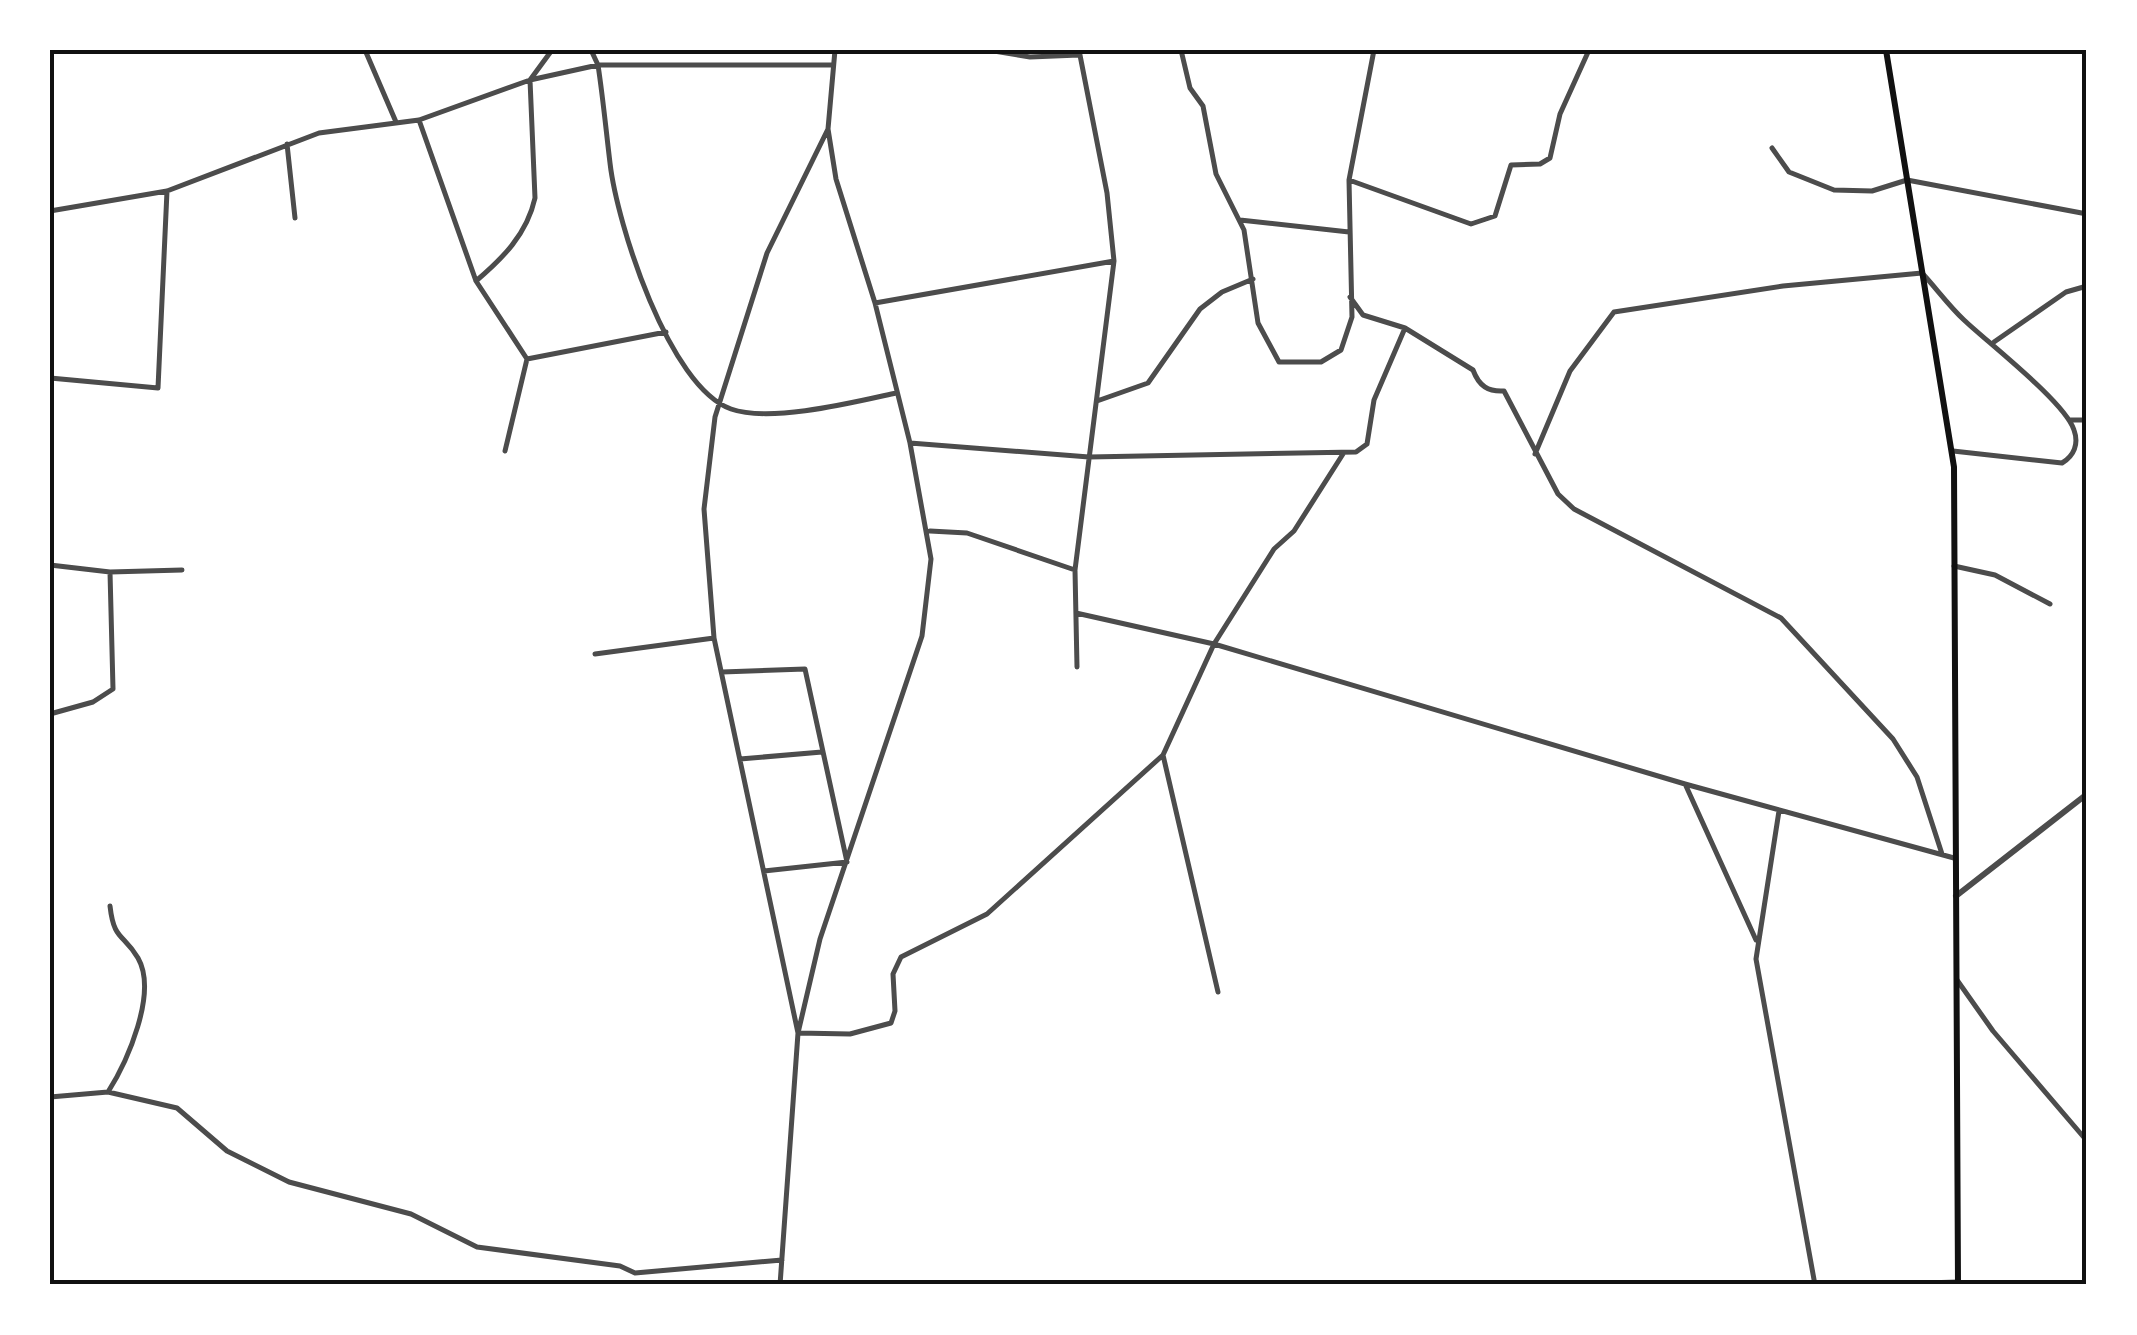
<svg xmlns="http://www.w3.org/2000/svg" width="2137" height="1335" viewBox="0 0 2137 1335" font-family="'DejaVu Sans',sans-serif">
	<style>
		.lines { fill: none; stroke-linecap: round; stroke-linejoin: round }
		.minor { stroke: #4c4c4c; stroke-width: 5 }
		.tertiary { stroke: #4c4c4c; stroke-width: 6 }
		.secondary { stroke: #111; stroke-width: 6 }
		.neatline { fill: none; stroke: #111; stroke-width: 4 }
	</style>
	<rect width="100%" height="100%" fill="#fff"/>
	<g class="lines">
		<!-- minor -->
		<path class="minor" d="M365,50L396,122
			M591,50L598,65C603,98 606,130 610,163C617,224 669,387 731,409C771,423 855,402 896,393
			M988,50L1030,57L1079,55
			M1181,50L1190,88L1203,106L1216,174L1244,230L1258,323L1279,362H1321L1341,350L1352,317L1349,180L1374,50
			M419,120L476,281L527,359L505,451
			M828,129L836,179L875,303L910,443L931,559L922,636L820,939L798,1033L850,1034L891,1023L895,1011L893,974L901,957L987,914L1163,755L1214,644L1274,549L1294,531L1343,454
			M287,144L295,218
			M1772,148L1789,172L1834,190L1872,191L1907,180L2087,214
			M1349,180L1471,224L1495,216L1511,165L1540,164L1550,158L1560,114L1589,50
			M50,211L167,191L319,133L419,120L530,80L598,65H833
			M1240,220L1349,232
			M476,281C503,258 527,234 535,198L530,80L552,50
			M1350,297L1363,315L1405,328L1473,370C1479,386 1488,392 1504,391L1558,494L1574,509L1781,618L1893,739L1917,777L1942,854
			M875,303L1114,261
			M1994,342L2066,292L2087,286
			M527,359L666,332
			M50,378L158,388L167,191
			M1097,401L1148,383L1200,309L1222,292L1253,279
			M2070,420H2087
			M910,443L1089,457L1356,452L1367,444L1374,400L1405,328
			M1535,454L1570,371L1614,312L1783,286L1922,273C1936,288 1949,306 1964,320C1987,342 2065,402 2074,430C2079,444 2074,456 2062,463L1953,451
			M930,531L967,533L1075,570
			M50,565L110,572L182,570
			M1954,566L1995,575L2050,604
			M1076,613L1214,644L1685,784L1954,858
			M595,654L714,638
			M1077,667L1075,570L1114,261L1107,193L1079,50
			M722,672L805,669L847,862L764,871
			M50,714L93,702L113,689L110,572
			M1163,755L1218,992
			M740,759L822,752
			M1686,786L1756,940
			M1779,811L1756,959L1815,1285
			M1957,980L1993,1031L2087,1141
			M108,1092C127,1062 158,993 138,958C123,933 114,941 110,906
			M50,1097L108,1092L177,1108L227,1151L289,1182L411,1214L477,1247L620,1266L635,1273L782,1260
			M780,1285L798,1033L714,638L704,509L715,417L767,253L828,129L835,50
			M1859,1285L1958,1282"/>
		<!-- tertiary -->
		<path class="tertiary" d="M1956,896L2087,794"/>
		<!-- secondary -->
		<path class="secondary" d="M1886,50L1954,467L1958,1285"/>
	</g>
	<!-- border -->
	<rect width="2137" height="1335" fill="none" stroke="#ffffff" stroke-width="105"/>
	<rect x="52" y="52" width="2032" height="1230" class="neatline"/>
</svg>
